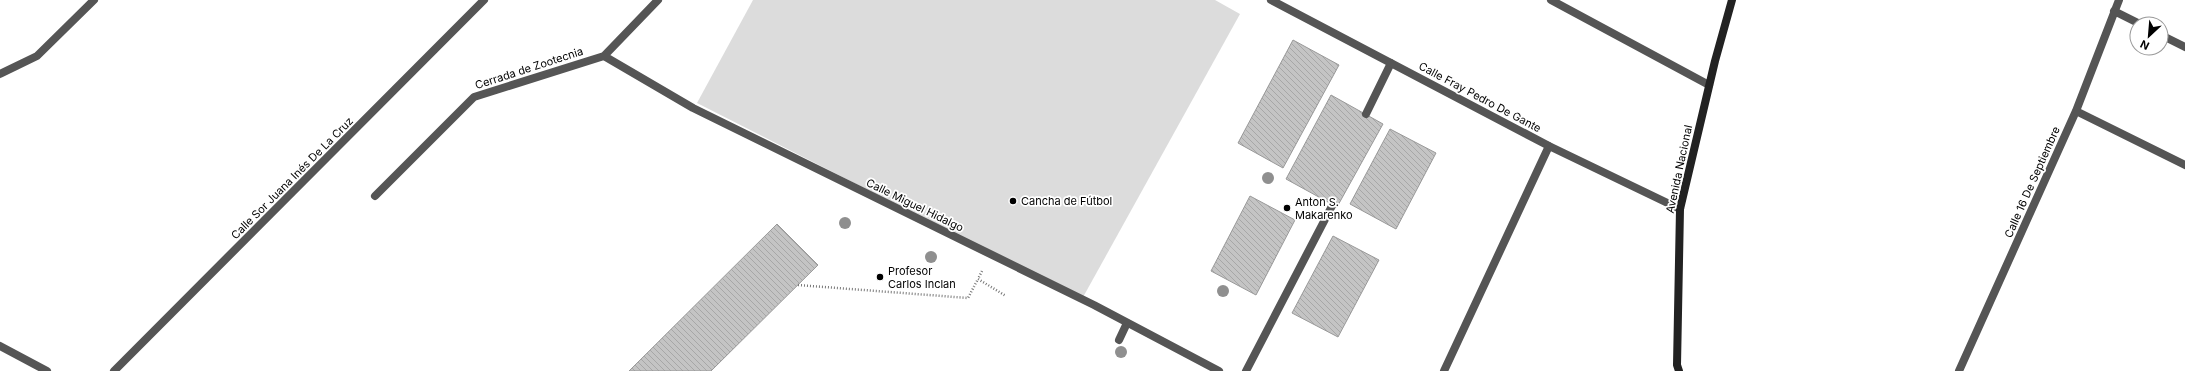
<svg xmlns="http://www.w3.org/2000/svg" width="2185" height="371" viewBox="0 0 2185 371" font-family="Inter,sans-serif">
	<style>
		.grass { fill: #dcdcdc }
		.building { fill: url(#building-back-hatch); stroke: #999 }
		.lines { fill: none; stroke-linecap: round; stroke-linejoin: round }
		.path { stroke: #777; stroke-width: 2.5; stroke-dasharray: 1 2; stroke-linecap: butt }
		.service { stroke: #555; stroke-width: 8 }
		.pedestrian { stroke: #555; stroke-width: 8 }
		.minor { stroke: #555; stroke-width: 8 }
		.tertiary { stroke: #555; stroke-width: 8 }
		.secondary { stroke: #222; stroke-width: 8 }
		.tree { fill: #8f8f8f }
		.poi-dot { fill: #000; stroke: #fff; stroke-width: 1.5 }
		.labels { text-anchor: middle; dominant-baseline: central; stroke-width: 3.5; stroke-linejoin: round; paint-order: stroke }
		.street-label { font-size: 11px; fill: #000; stroke: #fff }
		.poi-label { font-size: 11px; fill: #000; stroke: #fff; text-anchor: start }
	</style>
	<defs>
		<pattern id="building-back-hatch" width="6" height="6" patternUnits="userSpaceOnUse"><rect width="6" height="6" fill="#c4c4c4"/><path d="M-1 5l2 2M0 0l6 6M5-1l2 2" fill="none" stroke="#a7a7a7"/></pattern>
	</defs>
	<rect width="100%" height="100%" fill="#fff"/>
	<!-- grass -->
	<path class="grass" d="M753,0H1215L1240,14L1082,299L697,103Z"/>
	<!-- building -->
	<path class="building" d="M1293,40L1339,65L1283,168L1238,143Z
		M1331,95L1383,124L1337,207L1286,179Z
		M1390,129L1436,153L1396,229L1350,204Z
		M1250,196L1295,220L1256,295L1211,271Z
		M777,224L818,265L711,371H629Z
		M1333,236L1379,260L1338,337L1292,313Z"/>
	<g class="lines">
		<!-- path -->
		<path class="path" d="M982,271L978,279L1006,296
			M798,285L968,298L978,279"/>
		<!-- service -->
		<path class="service" d="M1119,340L1127,323"/>
		<!-- pedestrian -->
		<path class="pedestrian" d="M1366,114L1391,63
			M1246,371L1333,204"/>
		<!-- minor -->
		<path class="minor" d="M1551,0L1709,85
			M2114,11L2140,24
			M2161,35L2185,47
			M604,56L693,108L1094,305L1219,371
			M0,74L37,56L94,0
			M2076,111L2185,165
			M375,196L474,97L604,56L658,0
			M0,346L47,371
			M114,371L484,0
			M1444,371L1549,146
			M1959,371L2076,111L2119,0"/>
		<!-- tertiary -->
		<path class="tertiary" d="M1271,0L1549,146L1680,209"/>
		<!-- secondary -->
		<path class="secondary" d="M1679,371L1677,365L1680,209L1715,61L1732,0"/>
	</g>
	<!-- trees -->
	<g class="tree">
		<circle cx="1268" cy="178" r="6"/>
		<circle cx="845" cy="223" r="6"/>
		<circle cx="931" cy="257" r="6"/>
		<circle cx="1223" cy="291" r="6"/>
		<circle cx="1121" cy="352" r="6"/>
	</g>
	<!-- markers -->
	<g class="poi-dot">
		<circle cx="1013" cy="201" r="4"/>
		<circle cx="1287" cy="208" r="4"/>
		<circle cx="880" cy="277" r="4"/>
	</g>
	<g class="labels">
		<!-- street labels -->
		<g class="street-label">
			<text transform="translate(529 68) rotate(-18)">Cerrada de Zootecnia</text>
			<text transform="translate(1480 97) rotate(28)">Calle Fray Pedro De Gante</text>
			<text transform="translate(1679 169) rotate(-78)">Avenida Nacional</text>
			<text transform="translate(292 178) rotate(-45)">Calle Sor Juana Inés De La Cruz</text>
			<text transform="translate(2032 182) rotate(-66)">Calle 16 De Septiembre</text>
			<text transform="translate(915 205) rotate(26)">Calle Miguel Hidalgo</text>
		</g>
		<!-- poi labels -->
		<g class="poi-label">
			<text x="1021" y="201">Cancha de Fútbol</text>
			<text x="1295" y="202">Anton S.<tspan x="1295" dy="13">Makarenko</tspan></text>
			<text x="888" y="271">Profesor<tspan x="888" dy="13">Carlos Inclan</tspan></text>
		</g>
	</g>
	<!-- north arrow -->
	<g transform="translate(2149 36) rotate(206)"><circle r="19" fill="#ffffff" stroke="#999999"/>
	<path d="M0-3L7 15L0 10L-7 15Z" fill="#000000"/>
	<text y="-6" font-size="11" font-weight="bold" text-anchor="middle" fill="#000000">N</text>
	</g>
</svg>
